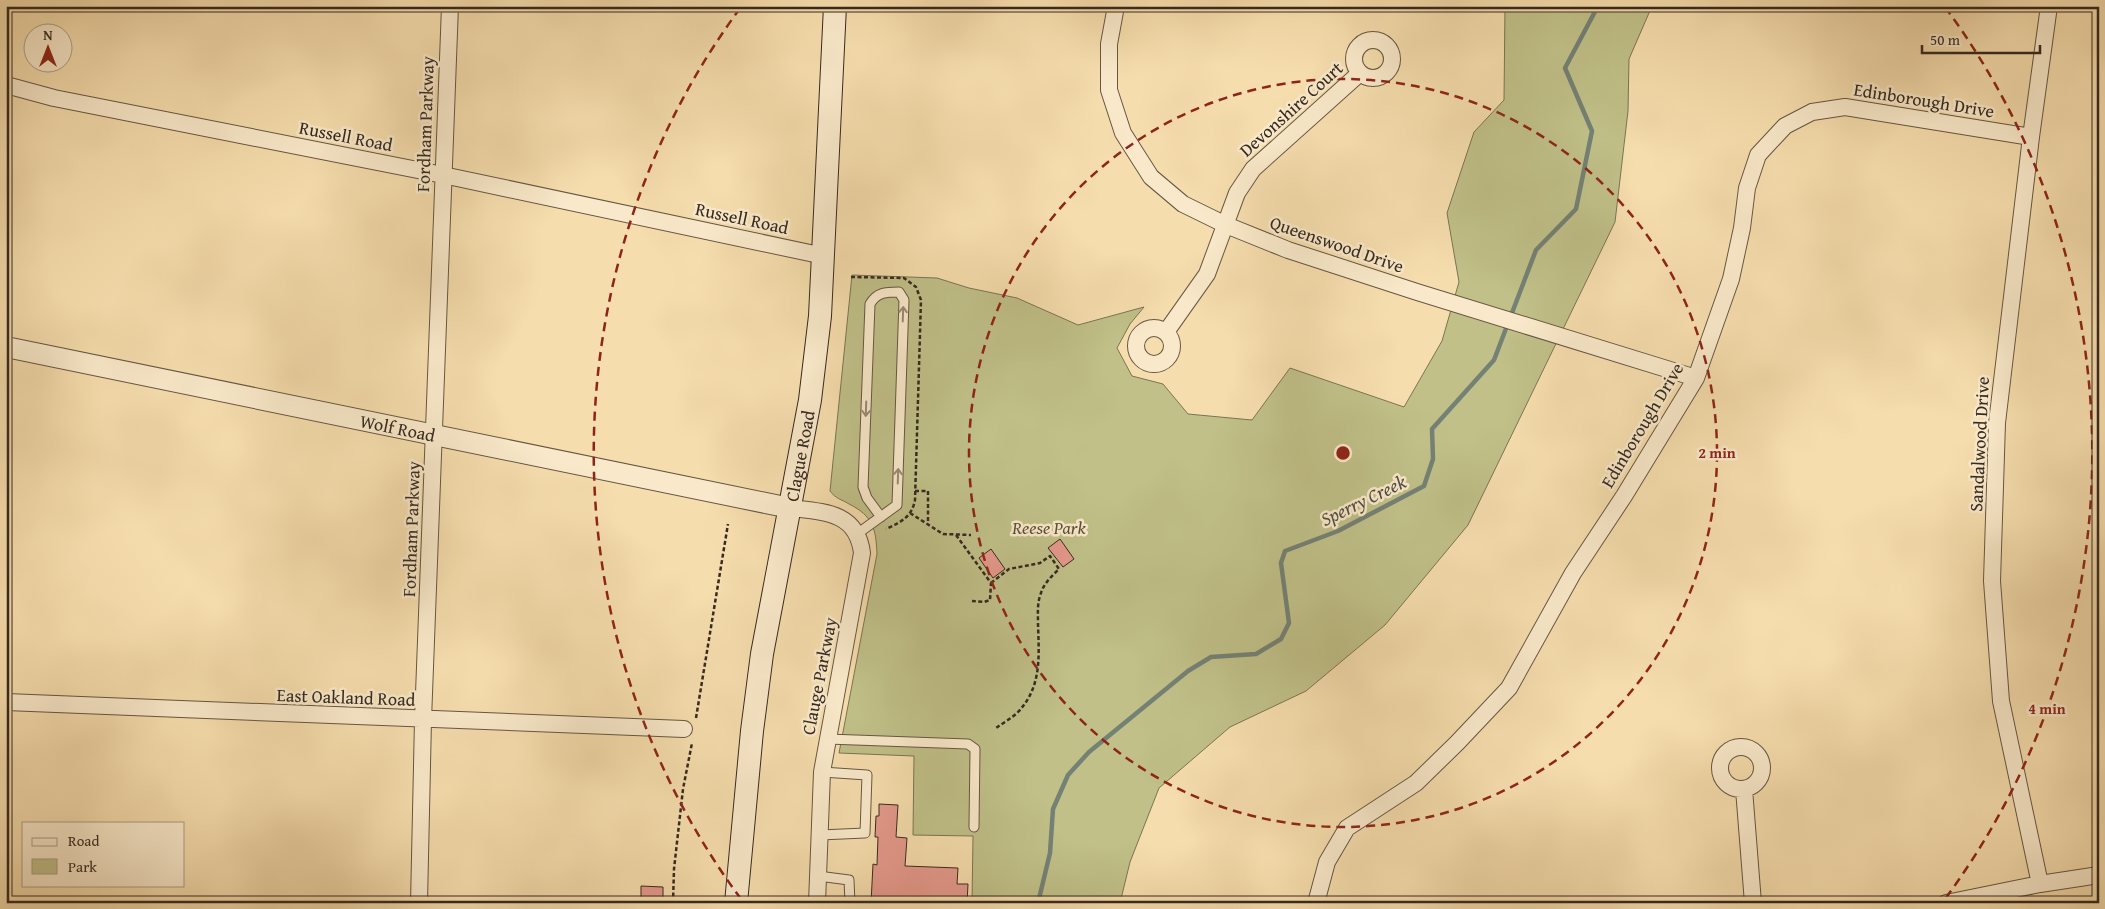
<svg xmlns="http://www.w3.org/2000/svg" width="2105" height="909" viewBox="0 0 2105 909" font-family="'Gentium Book Plus',serif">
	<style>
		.green { fill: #c0c088; stroke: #7b7454 }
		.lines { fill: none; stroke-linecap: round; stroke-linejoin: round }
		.stream { stroke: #748175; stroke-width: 4.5 }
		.building { fill: #e5998c; stroke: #362920 }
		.service-casing { stroke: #665643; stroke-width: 11 }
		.minor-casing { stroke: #665643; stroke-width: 18 }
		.tertiary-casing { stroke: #665643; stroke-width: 22 }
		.secondary-casing { stroke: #362920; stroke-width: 24 }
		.path { stroke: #362920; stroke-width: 2.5; stroke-dasharray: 4 2.5; stroke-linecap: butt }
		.service { stroke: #f9e9ca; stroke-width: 9 }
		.minor { stroke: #f9e9ca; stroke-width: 16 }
		.tertiary { stroke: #f9e9ca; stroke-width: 20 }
		.secondary { stroke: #f9e9ca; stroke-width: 22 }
		.oneway { stroke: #988975 }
		.ring { fill: none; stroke: #8f2418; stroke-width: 2.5; stroke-dasharray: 9 6 }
		.labels { text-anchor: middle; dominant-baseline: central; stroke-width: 5; stroke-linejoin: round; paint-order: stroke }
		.street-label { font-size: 18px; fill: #362920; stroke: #f9e9ca }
		.park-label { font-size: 18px; font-style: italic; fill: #584f3a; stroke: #f9e9ca }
		.water-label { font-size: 19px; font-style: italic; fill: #504e44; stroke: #f9e9ca }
		.centre { fill: #8f2418; stroke: #f9e9ca; stroke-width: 2.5 }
		.ring-label { font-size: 15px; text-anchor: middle; font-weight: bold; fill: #8f2418; stroke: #f9e9ca; stroke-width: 5; stroke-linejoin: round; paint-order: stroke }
	</style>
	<rect width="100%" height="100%" fill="#f6ddad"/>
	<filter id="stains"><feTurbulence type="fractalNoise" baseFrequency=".004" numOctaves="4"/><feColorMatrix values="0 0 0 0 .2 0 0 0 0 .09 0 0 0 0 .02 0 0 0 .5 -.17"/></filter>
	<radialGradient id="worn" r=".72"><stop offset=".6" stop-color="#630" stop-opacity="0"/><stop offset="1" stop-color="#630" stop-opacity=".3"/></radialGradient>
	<!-- green -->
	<path class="green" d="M1505,6H1652L1629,59L1628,111L1615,222L1468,525L1385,625L1306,691L1230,727L1159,788L1130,862L1120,903H972L973,836L913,835L914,756L839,753L877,554C876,529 873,516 849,504C841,499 836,499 830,491L852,275L937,278L969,288L1017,298L1078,325L1144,307L1130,324L1117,348L1132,376L1163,384L1188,414L1252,420L1290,368L1404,407L1442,341L1459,282L1447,213L1474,132L1504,100Z"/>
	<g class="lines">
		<!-- stream -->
		<path class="stream" d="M1038,903L1050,853L1053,809L1068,775L1089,752L1188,671L1211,657L1256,654L1281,639L1289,623L1281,563L1285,551L1338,531L1424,486L1433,459L1432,429L1494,360L1536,250L1576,209L1592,131L1565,68L1598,6"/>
	</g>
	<!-- building -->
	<path class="building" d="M1060,539L1074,559L1063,567L1048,548Z
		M991,549L1005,569L993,578L979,558Z
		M879,804L898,805L896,837L907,838L905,866L958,868L957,884H968L967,903H871L873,864L877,865L878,837H875L876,816H879Z
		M641,886L663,887V903H641Z"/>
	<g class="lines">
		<defs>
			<path id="service" d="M857,534L897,505L904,300L899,292C886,292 877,292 870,304L863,487L867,498L881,517
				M827,739L968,744L975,749L974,827
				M820,835L865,833L867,775L822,772
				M818,876L849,880L850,903"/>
			<path id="minor" d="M1116,6L1109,44V90L1123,133L1151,177L1183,204L1226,225L1288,250L1417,292L1696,378
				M1354 59a19 19 0 1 1 38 0a19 19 0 1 1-38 0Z
				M6,85L54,98L443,175L824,256
				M1136 346a18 18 0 1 1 36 0a18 18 0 1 1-36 0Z
				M1166,332L1207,274L1237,193L1253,169L1360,73
				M790,508C825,512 857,512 862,553L822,772L817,903
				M6,702L684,729
				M1720 768a21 21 0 1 1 42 0a21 21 0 1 1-42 0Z
				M1744,789L1753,903
				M2040,884L2001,701L1992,581L1997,423L2031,137L2049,6
				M419,903L423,720L450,6
				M1316,903L1327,862L1347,828L1416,783L1457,743L1509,688L1573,573L1624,496L1696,378L1731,279L1742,228L1747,188L1758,155L1785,126L1812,112L1845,107L2031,137
				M1946,903L2040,884L2099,875"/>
			<g id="tertiary">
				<path id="s1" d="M6,347L790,508"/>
			</g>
			<g id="secondary">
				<path id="s2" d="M736,903L752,731L762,654L810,400L820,316L835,6"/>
			</g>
		</defs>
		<!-- service casing -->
		<use href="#service" class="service-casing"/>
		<!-- minor casing -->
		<use href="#minor" class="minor-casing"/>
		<!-- tertiary casing -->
		<use href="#tertiary" class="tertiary-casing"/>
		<!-- secondary casing -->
		<use href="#secondary" class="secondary-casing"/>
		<!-- path -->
		<path class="path" d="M851,277L904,278L916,287L921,300L915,500C912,517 901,522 886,529
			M915,491H928V524
			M910,513L943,534L971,535
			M956,535L991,583L990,600L984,602L972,601
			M991,583L1009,569L1040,563L1050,556L1059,569C1052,576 1044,583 1041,593C1037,603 1038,613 1038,624C1039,656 1042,687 1018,712C1012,718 1003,723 996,728
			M696,718L728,524
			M673,903L674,869L683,789L692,743"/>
		<!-- service -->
		<use href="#service" class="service"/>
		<!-- minor -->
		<use href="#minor" class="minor"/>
		<!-- tertiary -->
		<use href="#tertiary" class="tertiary"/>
		<!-- secondary -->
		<use href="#secondary" class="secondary"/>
	</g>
	<!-- one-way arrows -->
	<defs><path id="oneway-shaft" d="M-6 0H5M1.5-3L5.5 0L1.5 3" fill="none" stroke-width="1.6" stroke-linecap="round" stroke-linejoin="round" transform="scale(1.25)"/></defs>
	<g class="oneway">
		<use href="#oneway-shaft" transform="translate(903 314) rotate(-88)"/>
		<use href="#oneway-shaft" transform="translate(866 409) rotate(92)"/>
		<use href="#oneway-shaft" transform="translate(898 476) rotate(-88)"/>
	</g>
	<!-- distance rings -->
	<g class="ring">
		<circle cx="1343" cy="453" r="374"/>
		<path d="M741 899A749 749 0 0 1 741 7M1945 7A749 749 0 0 1 1945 899"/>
	</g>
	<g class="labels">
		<!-- street labels -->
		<g class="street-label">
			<text transform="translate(1924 100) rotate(9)">Edinborough Drive</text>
			<text transform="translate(1291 109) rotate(-42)">Devonshire Court</text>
			<text transform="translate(425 124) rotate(-88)">Fordham Parkway</text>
			<text transform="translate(346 136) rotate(11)">Russell Road</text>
			<text transform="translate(742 218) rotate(12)">Russell Road</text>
			<text transform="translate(1337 244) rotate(19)">Queenswood Drive</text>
			<text transform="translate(1642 425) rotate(-59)">Edinborough Drive</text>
			<text stroke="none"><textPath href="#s1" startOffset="400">Wolf Road</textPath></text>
			<text transform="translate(1979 444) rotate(-87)">Sandalwood Drive</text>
			<text stroke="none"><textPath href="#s2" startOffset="452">Clague Road</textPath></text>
			<text transform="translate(411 529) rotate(-88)">Fordham Parkway</text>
			<text transform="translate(819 676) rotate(-79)">Clauge Parkway</text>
			<text transform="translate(346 697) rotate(2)">East Oakland Road</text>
		</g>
		<!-- park labels -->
		<g class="park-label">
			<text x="1049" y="527">Reese Park</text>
		</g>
		<!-- water labels -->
		<g class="water-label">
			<text transform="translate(1363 500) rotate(-26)">Sperry Creek</text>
		</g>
	</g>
	<circle cx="1343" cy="453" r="8" class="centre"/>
	<g class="ring-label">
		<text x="1717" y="458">2 min</text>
		<text x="2047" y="714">4 min</text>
	</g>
	<!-- margin -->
	<rect width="2105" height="909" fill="none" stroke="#f6ddad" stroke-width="25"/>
	<rect x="8" y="8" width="2090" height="894" fill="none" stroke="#362920" stroke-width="2.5"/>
	<rect x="12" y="12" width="2080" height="884" fill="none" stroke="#362920"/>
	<!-- legend -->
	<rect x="22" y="822" width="162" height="65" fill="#f9e9ca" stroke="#ab9c86"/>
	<rect x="32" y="838" width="25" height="8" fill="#f9e9ca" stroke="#ab9c86"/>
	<text x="68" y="846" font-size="15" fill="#362920">Road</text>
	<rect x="32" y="859" width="25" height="15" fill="#c0c088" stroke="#ab9c86"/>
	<text x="68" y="872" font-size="15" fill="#362920">Park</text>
	<!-- north arrow -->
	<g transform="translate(48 48)"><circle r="24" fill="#f9e9ca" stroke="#ab9c86"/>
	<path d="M0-4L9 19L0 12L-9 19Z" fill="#8f2418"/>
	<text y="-8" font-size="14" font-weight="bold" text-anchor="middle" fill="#362920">N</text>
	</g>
	<!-- scale -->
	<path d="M1922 45v8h118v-8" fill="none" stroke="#362920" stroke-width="2.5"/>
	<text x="1930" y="45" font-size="15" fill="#362920" stroke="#f9e9ca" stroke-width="4" paint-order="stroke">50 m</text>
	<rect width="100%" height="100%" filter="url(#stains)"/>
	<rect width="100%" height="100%" fill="url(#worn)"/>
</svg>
